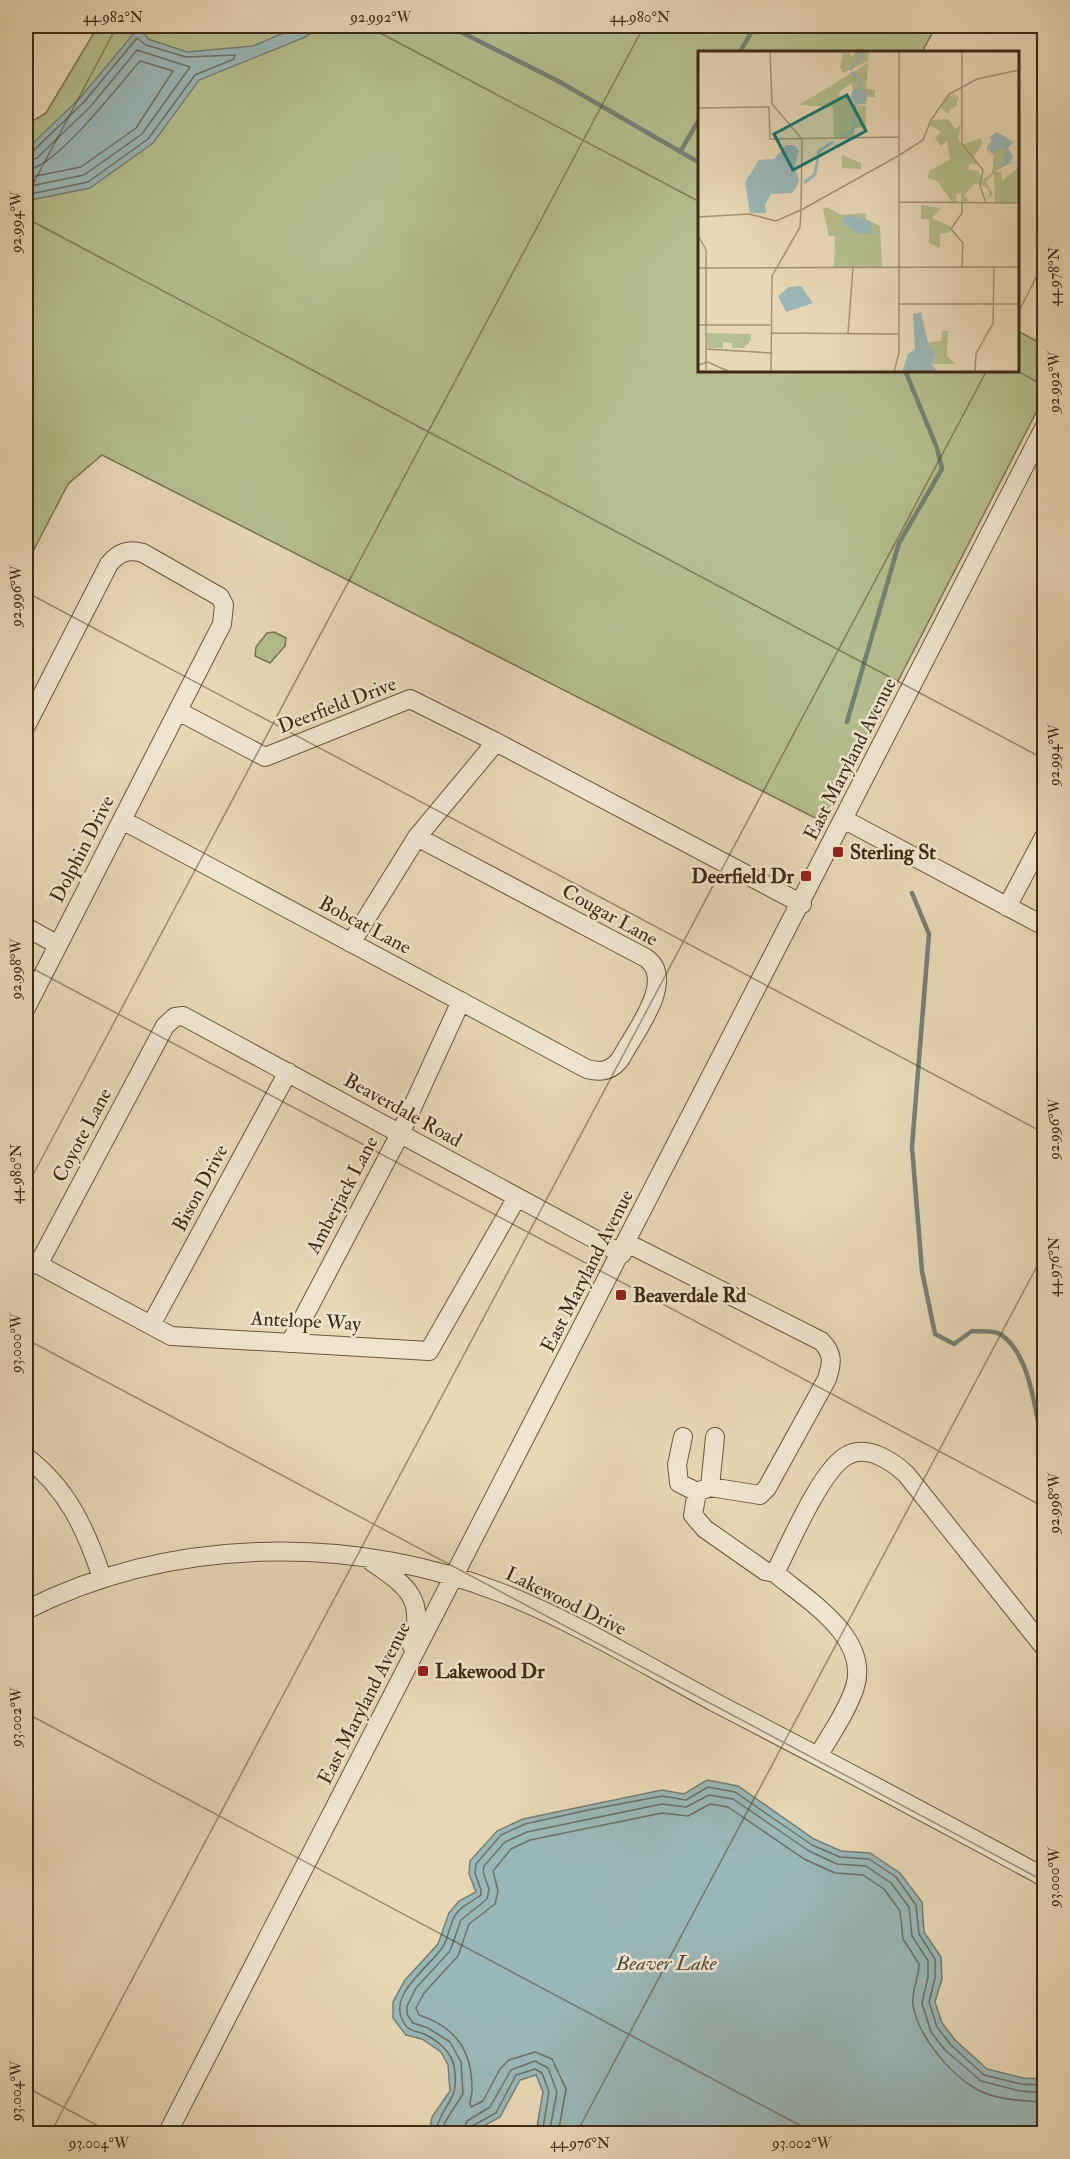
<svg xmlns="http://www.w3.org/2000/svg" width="1070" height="2159" viewBox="0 0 1070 2159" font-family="'IM FELL Double Pica',serif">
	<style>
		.green { fill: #b4be8e; stroke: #7a7450; stroke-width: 1.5 }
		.water { fill: #9ab7b7; stroke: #767f75; stroke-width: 1.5 }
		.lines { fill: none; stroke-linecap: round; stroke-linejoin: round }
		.shore { stroke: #6c7065; stroke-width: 1.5 }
		.stream { stroke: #767f75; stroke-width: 4.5 }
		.minor-casing { stroke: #69553c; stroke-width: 20 }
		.minor { stroke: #efe5cf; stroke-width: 18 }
		.ticks { fill: none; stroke: #3f2a13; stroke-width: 1.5; stroke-opacity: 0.45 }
		.poi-dot { fill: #8f2418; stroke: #efe5cf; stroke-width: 2 }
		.labels { text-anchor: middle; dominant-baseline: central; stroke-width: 5; stroke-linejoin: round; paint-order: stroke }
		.street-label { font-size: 20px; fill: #3f2a13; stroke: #efe5cf }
		.poi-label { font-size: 20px; font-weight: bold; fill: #3f2a13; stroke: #efe5cf; text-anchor: start }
		.water-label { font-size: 21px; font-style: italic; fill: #564d3c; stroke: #efe5cf }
		.inset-river { fill: none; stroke: #9ab7b7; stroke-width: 3 }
		.inset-road { fill: none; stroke: #a49274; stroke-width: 1.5 }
		.view { fill: #0f766e; fill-opacity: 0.15; stroke: #0f766e; stroke-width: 3 }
		.inset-edge { fill: none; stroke: #3f2a13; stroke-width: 3 }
		.neatline { fill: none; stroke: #3f2a13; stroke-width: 2 }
		.ticks-label { font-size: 15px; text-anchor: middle; fill: #3f2a13 }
	</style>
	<rect width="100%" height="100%" fill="#e7d7b5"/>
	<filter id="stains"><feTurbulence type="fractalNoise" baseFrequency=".00333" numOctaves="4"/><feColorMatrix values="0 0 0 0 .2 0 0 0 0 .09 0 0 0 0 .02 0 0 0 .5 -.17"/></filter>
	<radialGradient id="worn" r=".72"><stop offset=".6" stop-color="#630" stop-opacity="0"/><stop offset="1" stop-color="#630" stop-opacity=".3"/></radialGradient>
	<!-- green -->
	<path class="green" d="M98,26H936L922,52H700V370H1018V331L1044,345V397L825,823L102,455L68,484L26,565V125L46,113Z
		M274,632L286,638L285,646L270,663L255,656L256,647L267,633Z"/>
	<!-- water -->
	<path class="water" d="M140,26L148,39L187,52L253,46L300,26H324L303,38L199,80L153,143L90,188L26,201V150L80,98Z
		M707,1780L738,1786L814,1839L841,1851L870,1853L900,1873L922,1902L924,1932L941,1957L942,1979L935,2002L942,2023L955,2040L987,2069L1023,2078L1044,2079V2133H536L543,2092L536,2075L520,2080L500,2117L471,2133H429L432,2117L450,2091L448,2065L441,2052L422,2039L406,2035L393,2018V2002L405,1980L438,1944L449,1913L459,1901L476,1892L469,1874L470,1861L497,1831L523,1819L662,1790L684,1794Z"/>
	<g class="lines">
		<!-- shore -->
		<path class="shore" d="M26,154L32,152L84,102L137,38L146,45L186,57L235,55L234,59L195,75L148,139L88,182L26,195
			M26,161L37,158L90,107L137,50L190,67L142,134L84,175L26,187
			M26,170C55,169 119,85 140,61L173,71L136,128L81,167L26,178
			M435,2134C441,2102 461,2103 454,2066C451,2051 437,2040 424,2034C418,2031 412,2032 407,2027C382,1998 427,1970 442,1948C449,1939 449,1924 456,1914C462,1905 472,1902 481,1895V1890L475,1873L476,1864L501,1835L525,1824L588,1810L662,1796L686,1800L708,1787L735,1792L812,1845L840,1857L869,1859L896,1877L916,1905L919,1934L935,1959V1978L929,2002L937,2027L951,2045L984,2075L1021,2084L1044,2085
			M443,2134L445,2122L463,2094L461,2062L450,2042L428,2028L413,2023L407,2014V2006L416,1988L450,1951L461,1920L487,1899L489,1889L483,1872L484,1866L505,1842L527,1832L662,1804L686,1807L709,1795L733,1799L809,1851L837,1864L866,1866L891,1883L909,1907L912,1936L928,1961V1977L922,2003L931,2032L945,2050L981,2081L1020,2091L1044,2093
			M462,2134L467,2121L490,2107L511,2070L535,2061L548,2068L557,2092L549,2134
			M470,2134L472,2126L496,2113L516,2075L535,2069L542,2073L549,2092L542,2134
			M558,2134L566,2089L552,2059L535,2052L509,2060L500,2069L483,2101L471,2107C468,2101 473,2096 472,2089C472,2051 456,2027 419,2015L416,2008L424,1993L458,1956L469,1924L495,1904L498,1891L493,1871L511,1849L530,1840L662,1813L688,1816L710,1804L728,1807L804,1859L835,1873L863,1875L884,1889L900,1911L903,1939L919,1964C919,1978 911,1992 913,2005C918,2036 949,2073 976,2089C995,2100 1024,2101 1044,2102"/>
		<!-- stream -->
		<path class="stream" d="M449,26L558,81L700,163
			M740,52L755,26
			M680,152L700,118
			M847,722L899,543L942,469L937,448L905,370
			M912,893L929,934L912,1147L922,1271L935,1334L954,1344L972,1331C980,1332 993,1330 1000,1334C1032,1354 1035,1416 1044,1450"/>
		<defs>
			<path id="minor" d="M178,711L265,757L410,699L496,742L802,904
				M26,726L109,564C119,552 128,549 143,553L220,597L224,605L222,624L26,1008
				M122,820L587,1069C601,1073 612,1071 621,1058C634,1033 677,980 646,958L417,837
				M845,820L1044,926
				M1007,907L1044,837
				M26,927L58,945
				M351,943L417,837L496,742
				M627,1243L821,1341C834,1354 832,1363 827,1379L767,1488L760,1495L710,1487L697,1492L693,1515L705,1529L765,1571L775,1573
				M26,1258L171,1336L429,1351L516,1199
				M38,1265L165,1026L175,1017L183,1016L622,1254
				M151,1325L288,1072
				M290,1343L400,1134L461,1001
				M683,1437L677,1465L679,1483L697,1492
				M26,1457C67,1488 86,1529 102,1578
				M710,1487L715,1437
				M372,1562C409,1587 425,1599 412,1646
				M26,1610C171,1537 348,1534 499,1592C574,1621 645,1665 716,1703C826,1760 935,1818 1044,1877
				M818,1756C831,1734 847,1711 855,1687C870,1637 807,1600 775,1573C789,1546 822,1467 848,1455C868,1445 892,1461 906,1474L1044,1647
				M167,2134L1044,428"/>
		</defs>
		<!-- minor casing -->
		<use href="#minor" class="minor-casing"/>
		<!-- minor -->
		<use href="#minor" class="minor"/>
	</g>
	<!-- ticks -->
	<path class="ticks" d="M367,26L700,202M26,197L117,26M26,218L1044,759M1018,313L1044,262M1016,370L1044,386M26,592L1044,1133M26,965L1044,1507M26,1188L644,26M26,1339L1044,1881M26,1713L816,2134M26,2087L113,2134M50,2134L987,370M576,2134L1044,1253"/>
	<!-- markers -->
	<g class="poi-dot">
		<rect x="832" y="846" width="12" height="12" rx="3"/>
		<rect x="800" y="870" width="12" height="12" rx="3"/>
		<rect x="615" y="1289" width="12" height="12" rx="3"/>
		<rect x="417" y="1665" width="12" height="12" rx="3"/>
	</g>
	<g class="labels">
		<!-- street labels -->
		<g class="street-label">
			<text transform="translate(337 705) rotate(-21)">Deerfield Drive</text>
			<text transform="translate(850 759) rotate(-63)">East Maryland Avenue</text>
			<text transform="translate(82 849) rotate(-63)">Dolphin Drive</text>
			<text transform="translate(610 915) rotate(29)">Cougar Lane</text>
			<text transform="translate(365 925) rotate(28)">Bobcat Lane</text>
			<text transform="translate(403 1110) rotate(29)">Beaverdale Road</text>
			<text transform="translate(82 1135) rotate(-62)">Coyote Lane</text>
			<text transform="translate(200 1188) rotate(-62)">Bison Drive</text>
			<text transform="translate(342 1195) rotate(-62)">Amberjack Lane</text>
			<text transform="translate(587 1271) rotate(-63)">East Maryland Avenue</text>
			<text transform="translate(306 1321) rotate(3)">Antelope Way</text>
			<text transform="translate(566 1601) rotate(26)">Lakewood Drive</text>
			<text transform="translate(364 1703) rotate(-63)">East Maryland Avenue</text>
		</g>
		<!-- poi labels -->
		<g class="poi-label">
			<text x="850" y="852">Sterling St</text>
			<text x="794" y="876" text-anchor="end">Deerfield Dr</text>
			<text x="633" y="1295">Beaverdale Rd</text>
			<text x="435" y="1671">Lakewood Dr</text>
		</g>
		<!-- water labels -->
		<g class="water-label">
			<text x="666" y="1963">Beaver Lake</text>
		</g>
	</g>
	<!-- overview -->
	<g transform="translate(698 51)">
		<rect width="321" height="321" fill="#e7d7b5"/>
		<path d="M139,0L151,2L155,6L157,0H171L170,10L145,22L142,16L145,3ZM170,12L168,38L177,39V46H169L168,53L156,54L154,32L142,40L141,45L152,48L154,54L168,55V76L156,77V87H136L135,56L101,54ZM256,41L257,46L261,45L258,55L251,59V69L257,78L263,73L260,88L264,94L283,87L284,93L275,107L282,114L272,113L270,118L281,120L284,129L294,122L296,104L289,101V96L294,88L288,87H294L295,88V91L290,101L296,103L304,96L308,101L306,113L297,121H303L304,130L321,116V151H297L296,122L288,131L295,143L293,146L288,147L292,144L290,137L277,132L266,144L271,150L263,151V142L258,143L259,151H254L239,130L230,127L231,120L252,109L249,89L243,95L237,87L243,81L232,74L234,69L251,68V63L241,56L252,43L255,46ZM144,104L163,112V118L144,117ZM223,154L243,157L234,167L253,176V181L242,183V197L231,192V168H223ZM129,156L143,164L168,162V168L182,175L184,216H136L137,185H131L125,158ZM244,280H250L249,305L258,313H233L238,303L230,291L243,290ZM9,282L53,283V289L46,297H34V292L25,291V297H9Z" fill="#b4be8e"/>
		<path d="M153 45a8 8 0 1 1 16 0a8 8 0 1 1-16 0ZM299,81L315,91L310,98L315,105L313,112L301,118L308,100L303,97L296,103L289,98L295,91L292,85ZM88,94H96L101,100L97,115L101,130L98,137L94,142L73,143L67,154L68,162H52L47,131L61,109L76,108L82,101L88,100L84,98ZM155,164L174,172L173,183L158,182L146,173V166ZM103,235L115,252L88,261L80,245L91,236ZM223,261L230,292L238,302L233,313L240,321H204L210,303L217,298L215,263Z" fill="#9ab7b7"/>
		<path class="inset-river" d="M152,19L167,0M153,21L161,27L162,37M144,85L155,79L157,53M106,132L117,123L121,100L135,91"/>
		<path class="inset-road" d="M264,0V93L285,119L282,135L288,152M0,57L71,56L72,88L201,86M200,105L225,89L233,69L251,43L279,28L321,19M201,151L321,152M264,151V162L253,178L265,192L264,216M0,166L51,163L78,170L103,159L104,88L74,53L72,0M0,184L8,199V320M0,217L321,216M201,253H321M0,274H72M73,282L200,283M150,282L155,217M8,298L73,302M0,314L10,311L32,321M73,321L74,225L102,176L103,159L200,105M196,321L201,302V0M277,321L278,303L295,272L296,216"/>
		<path class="view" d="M149,44L168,80L95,119L76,83Z"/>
		<rect width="321" height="321" class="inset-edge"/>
	</g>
	<!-- margin -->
	<rect width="1070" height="2159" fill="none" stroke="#e7d7b5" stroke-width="66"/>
	<rect x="33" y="33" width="1004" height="2093" class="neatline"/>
	<g class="ticks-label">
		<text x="113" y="22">44.982°N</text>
		<text x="381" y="22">92.992°W</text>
		<text x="640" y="22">44.980°N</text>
		<text transform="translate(16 222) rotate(-90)" y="5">92.994°W</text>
		<text transform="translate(1054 277) rotate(-90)" y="5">44.978°N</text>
		<text transform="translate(1054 382) rotate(-90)" y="5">92.992°W</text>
		<text transform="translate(16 596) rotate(-90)" y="5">92.996°W</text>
		<text transform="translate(1054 755) rotate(-90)" y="5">92.994°W</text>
		<text transform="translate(16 969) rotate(-90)" y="5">92.998°W</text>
		<text transform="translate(1054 1129) rotate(-90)" y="5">92.996°W</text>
		<text transform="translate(16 1174) rotate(-90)" y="5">44.980°N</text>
		<text transform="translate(1054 1267) rotate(-90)" y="5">44.976°N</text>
		<text transform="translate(16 1343) rotate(-90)" y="5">93.000°W</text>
		<text transform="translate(1054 1503) rotate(-90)" y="5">92.998°W</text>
		<text transform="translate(16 1717) rotate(-90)" y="5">93.002°W</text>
		<text transform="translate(1054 1877) rotate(-90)" y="5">93.000°W</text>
		<text transform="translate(16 2091) rotate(-90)" y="5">93.004°W</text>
		<text x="99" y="2148">93.004°W</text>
		<text x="580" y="2148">44.976°N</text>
		<text x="802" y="2148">93.002°W</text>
	</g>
	<rect width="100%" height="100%" filter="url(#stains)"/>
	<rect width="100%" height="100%" fill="url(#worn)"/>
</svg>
